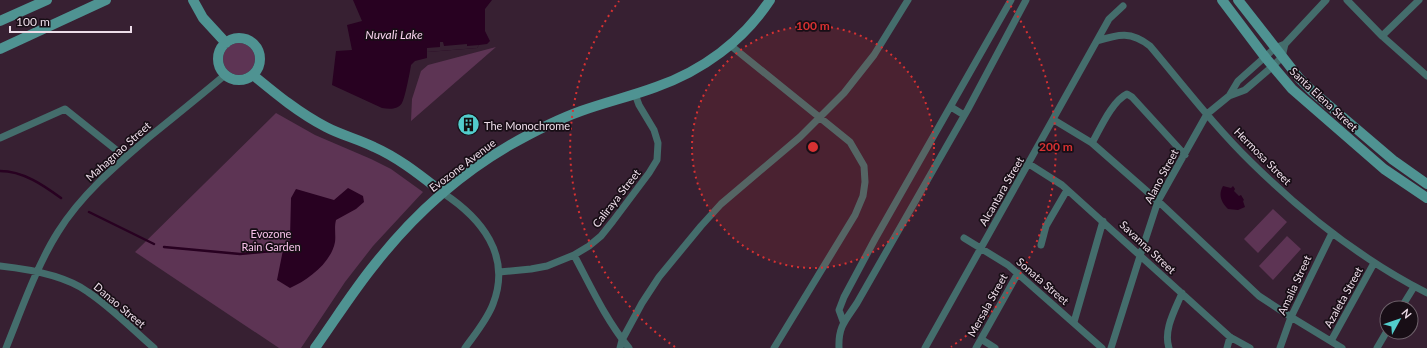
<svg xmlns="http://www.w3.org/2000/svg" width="1427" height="348" viewBox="0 0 1427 348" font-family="Lato,sans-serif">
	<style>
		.green { fill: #5d3454 }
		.water { fill: #280121 }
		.pier { fill: #372032 }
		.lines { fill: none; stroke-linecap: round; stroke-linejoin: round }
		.stream { stroke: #280121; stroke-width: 2.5 }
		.street { stroke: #446d6c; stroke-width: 7 }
		.secondary { stroke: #4f9392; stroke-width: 10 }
		.ring { fill: none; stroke: #d73132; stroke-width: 2; stroke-dasharray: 2 4 }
		.labels { text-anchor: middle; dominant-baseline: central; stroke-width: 3.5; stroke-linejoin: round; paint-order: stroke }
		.street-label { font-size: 11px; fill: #eddde9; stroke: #180e16 }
		.poi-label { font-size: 11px; fill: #eddde9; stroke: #180e16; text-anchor: start }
		.park-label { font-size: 11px; fill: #f5c0e7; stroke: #180e16 }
		.water-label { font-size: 12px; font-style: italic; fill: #f7d3ed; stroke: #180e16 }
		.centre { fill: #d73132; stroke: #180e16; stroke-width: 2 }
		.ring-label { font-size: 12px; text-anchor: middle; font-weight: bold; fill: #d73132; stroke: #180e16; stroke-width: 3.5; stroke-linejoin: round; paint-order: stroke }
	</style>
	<rect width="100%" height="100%" fill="#372032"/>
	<!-- green -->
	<path class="green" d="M223 59a16 16 0 1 1 32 0a16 16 0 1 1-32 0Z
		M496,47L411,121L412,99L421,71L428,65Z
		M276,113L315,135L371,159L391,169L423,192L373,246L345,282L301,348H279L135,252Z
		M1273,209L1287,222L1258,253L1244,239Z
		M1287,236L1301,249L1273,280L1259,266Z"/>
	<!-- water -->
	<path class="water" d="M353,0H492L485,9V31L490,41L487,44L479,45L477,48L427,52V58L415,61L411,65C410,72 405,98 402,103C398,110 389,109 382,108L332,85L336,51L352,50L347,25L362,21Z
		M1223,186L1231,188L1233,186L1235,189L1234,191L1239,196L1241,195L1244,200L1243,201L1245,207L1238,210L1228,209C1221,202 1218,195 1223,186Z
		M348,188L363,196L364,202L356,209L336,220C334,228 336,235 335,242C331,263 308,280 290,288L277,280L283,250L289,243L290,238L291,198L296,189L334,200Z"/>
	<!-- pier -->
	<path class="pier" d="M440,42H443L444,46L467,44V46L479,45L477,48L427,52V48L440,47Z"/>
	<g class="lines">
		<!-- stream -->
		<path class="stream" d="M0,171C23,171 43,185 61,198
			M89,212L154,244
			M164,247L240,254L283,250"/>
		<!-- street -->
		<path class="street" d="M1347,0L1382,36L1427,76
			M1382,36L1419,0
			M1097,41C1119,34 1131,31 1150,46C1183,85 1215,127 1252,163C1304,214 1362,260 1427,293
			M730,45L850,142L864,166L865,182L863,196L855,215L774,348
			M1229,96L1238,81L1275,48L1285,44L1326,0
			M951,107L964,115
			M1054,120L1092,143L1158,201L1259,296L1291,317L1342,348
			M0,138L65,109L125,157
			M1092,143C1100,129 1112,101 1127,94L1132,97L1185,155
			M1029,164L1062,185L1230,337L1250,348
			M443,193C481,218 512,255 493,304C487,320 475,334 465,348
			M964,238L1008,265L1102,348
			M1041,245L1046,226L1067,190
			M574,255C591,287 606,320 629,348
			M0,266C28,269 65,275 88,292C112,308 132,329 154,348
			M499,272L531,269L547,266L574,255L589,246L601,236L613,221L649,173L657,160L658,143L654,130L639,105L635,94
			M1401,308L1414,287
			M843,321L839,310L844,297L875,239L1011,0
			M1074,322L1103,221
			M981,339L995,348
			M1331,341L1374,263
			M6,348C21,311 37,265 58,232C81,195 115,166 148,138C174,117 200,96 225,75
			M620,348L622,340L642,303L659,277L701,226L721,204L800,137L844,93L874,55L908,0
			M839,348C838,326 846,320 857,303L968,109L1026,0
			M925,348L1109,19L1123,6
			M976,348L1018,273
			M1111,348L1140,256L1158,201L1207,114L1229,96L1245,90L1273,66L1282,57L1285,44
			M1169,348C1163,330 1175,310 1182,293
			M1227,348L1230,337
			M1280,348L1291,317L1332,233
			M1377,348L1387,331"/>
		<!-- secondary -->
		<path class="secondary" d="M193,0L203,18L226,43
			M1222,0L1265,57L1292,89L1384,169L1427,198
			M1238,0L1299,78L1312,91L1393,160L1427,184
			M0,21L47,0
			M218 59a21 21 0 1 1 42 0a21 21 0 1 1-42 0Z
			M0,49L106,0
			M253,75C276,94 299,113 326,127C341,135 358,139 374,147C399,158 421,176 443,193
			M315,348C335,320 353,291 375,264C412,217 458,175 510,145C533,132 556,120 581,111C606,102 632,96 656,87C702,71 743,41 770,0"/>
	</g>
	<!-- distance rings -->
	<circle cx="813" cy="147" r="121" fill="#d73132" fill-opacity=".12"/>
	<g class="ring">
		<circle cx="813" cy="147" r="121"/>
		<path d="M675 347A243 243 0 0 1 619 1M1007 1A243 243 0 0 1 951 347"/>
	</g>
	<!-- icons -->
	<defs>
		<symbol id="building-disc" viewBox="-11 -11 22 22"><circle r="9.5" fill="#52cdcc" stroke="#180e16"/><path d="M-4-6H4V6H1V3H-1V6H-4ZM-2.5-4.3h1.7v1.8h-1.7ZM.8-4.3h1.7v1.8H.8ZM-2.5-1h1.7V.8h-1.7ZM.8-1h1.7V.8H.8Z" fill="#111"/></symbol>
	</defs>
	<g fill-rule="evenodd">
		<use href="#building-disc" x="456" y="112" width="25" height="25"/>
	</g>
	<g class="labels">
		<!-- street labels -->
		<g class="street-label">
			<text transform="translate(1324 99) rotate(43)">Santa Elena Street</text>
			<text transform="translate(118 151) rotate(-42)">Mahagnao Street</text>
			<text transform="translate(1263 156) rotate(45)">Hermosa Street</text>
			<text transform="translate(462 165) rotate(-37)">Evozone Avenue</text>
			<text transform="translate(1161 176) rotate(-62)">Alano Street</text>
			<text transform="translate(1001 191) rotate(-60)">Alcantara Street</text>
			<text transform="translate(616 198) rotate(-52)">Caliraya Street</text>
			<text transform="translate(1148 247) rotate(43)">Savanna Street</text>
			<text transform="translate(1043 281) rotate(41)">Sonata Street</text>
			<text transform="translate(1294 285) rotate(-65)">Amalia Street</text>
			<text transform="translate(1343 297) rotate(-61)">Azaleta Street</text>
			<text transform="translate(120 305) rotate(40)">Danao Street</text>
			<text transform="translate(987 305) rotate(-61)">Mersala Street</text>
		</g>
		<!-- poi labels -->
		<g class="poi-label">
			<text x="484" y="125">The Monochrome</text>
		</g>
		<!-- park labels -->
		<g class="park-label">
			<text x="271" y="233">Evozone<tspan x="271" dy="13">Rain Garden</tspan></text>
		</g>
		<!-- water labels -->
		<g class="water-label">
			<text x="394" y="34">Nuvali Lake</text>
		</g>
	</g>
	<circle cx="813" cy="147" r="6" class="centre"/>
	<g class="ring-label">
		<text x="813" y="30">100 m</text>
		<text x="1056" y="151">200 m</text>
	</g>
	<!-- north arrow -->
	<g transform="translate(1399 320) rotate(50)"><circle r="19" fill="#180e16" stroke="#6d616a"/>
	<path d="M0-3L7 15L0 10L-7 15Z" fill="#52cdcc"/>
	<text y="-6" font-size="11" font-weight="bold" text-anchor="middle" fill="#eddde9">N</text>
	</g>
	<!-- scale -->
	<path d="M10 26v6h121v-6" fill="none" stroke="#eddde9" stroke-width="2"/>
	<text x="16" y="26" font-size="12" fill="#eddde9" stroke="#180e16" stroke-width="3" paint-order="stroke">100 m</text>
</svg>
